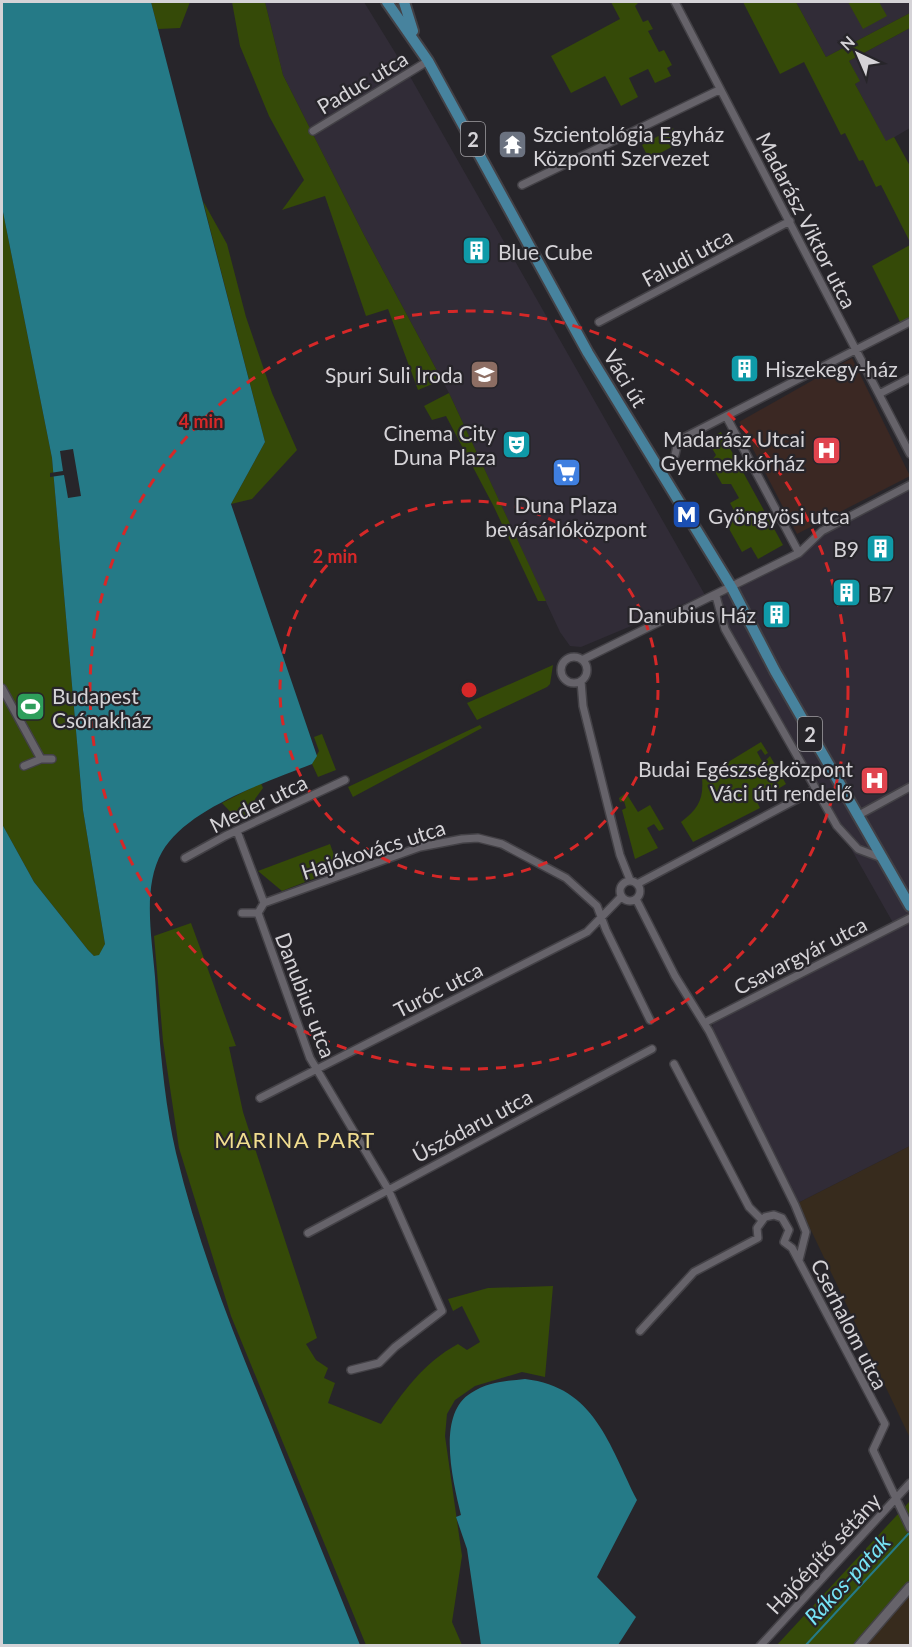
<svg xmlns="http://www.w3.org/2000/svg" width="912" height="1647" viewBox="0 0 912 1647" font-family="Lato,sans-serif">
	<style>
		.built { fill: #312c37 }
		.industrial { fill: #372b1d }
		.medical { fill: #3b2823 }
		.green { fill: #354a08 }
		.water { fill: #257a87 }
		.pier { fill: #27252a }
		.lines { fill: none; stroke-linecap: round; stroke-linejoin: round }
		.stream { stroke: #257a87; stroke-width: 2 }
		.minor-casing { stroke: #434146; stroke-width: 10 }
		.tertiary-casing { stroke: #434146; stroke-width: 12 }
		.primary-casing { stroke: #434146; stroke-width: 14 }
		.minor { stroke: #66636a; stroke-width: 7 }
		.tertiary { stroke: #66636a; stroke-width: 9 }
		.primary { stroke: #47839e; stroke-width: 10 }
		.ring { fill: none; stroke: #d62828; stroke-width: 3; stroke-dasharray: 10 8 }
		.labels { text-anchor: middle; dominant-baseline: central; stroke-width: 4.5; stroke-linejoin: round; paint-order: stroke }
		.shield { fill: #27252a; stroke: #a19fa3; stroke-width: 1.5 }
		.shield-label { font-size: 20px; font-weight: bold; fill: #d5d3d7 }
		.street-label { font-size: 21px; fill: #d5d3d7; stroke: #27252a }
		.poi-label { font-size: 21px; fill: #d5d3d7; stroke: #27252a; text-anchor: start }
		.neighbourhood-label { font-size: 22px; letter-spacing: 1.5px; fill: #f1dd8f; stroke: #27252a }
		.water-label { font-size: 22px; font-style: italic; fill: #77e5f8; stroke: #27252a }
		.centre { fill: #d62828; stroke: #27252a; stroke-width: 3 }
		.ring-label { font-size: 18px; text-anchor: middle; font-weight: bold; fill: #d62828; stroke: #27252a; stroke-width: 4.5; stroke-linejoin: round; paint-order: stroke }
	</style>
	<rect width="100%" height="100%" fill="#27252a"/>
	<!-- built -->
	<path class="built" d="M265,2H364L412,80L705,595L581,647L570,646L560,632L449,393L364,235L283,75Z
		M796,2H910V13L826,57Z
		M910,28V128L886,142L855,84L859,81L849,61Z
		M910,489V1146L798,1203L712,1030L713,1022L896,928L714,607L738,579Z"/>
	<!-- industrial -->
	<path class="industrial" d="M910,1146V1438L798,1203Z
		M910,1581V1645H854Z"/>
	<!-- medical -->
	<path class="medical" d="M852,358L910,476L797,534L739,422Z"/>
	<!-- green -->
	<path class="green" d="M151,2H190L180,28L158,29Z
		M232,2H265L283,75L364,235L442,380L418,390L388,309L366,316L325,196L282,210L304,180L269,116L240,46Z
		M611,2H639L635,6L643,22L648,20L653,29L648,31L659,52L664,50L672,65L667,68L671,76L655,83L648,69L629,78L638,97L621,106L605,76L571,93L551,56L620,19Z
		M743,2H796L826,57L910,13V28L849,61L860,81L855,84L886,141L894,137L910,166V242L881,185L876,187L863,160L859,161L845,133L841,135L804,62L780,74Z
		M848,2H879L887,16L863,29Z
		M673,128L681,142L649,159L642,145Z
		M203,201L227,244L246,317L272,393L297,450L252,499L231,504L265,442Z
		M2,207L52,458L83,810L105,944L99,956H94L88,950L34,882L2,824Z
		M910,245V322L902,326L872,266Z
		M449,393L546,601H538L494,507L446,416L432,420L424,406Z
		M721,432L783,545L758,559L751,547L742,552L723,518L735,512L730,503L739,498L731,484H722L710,463L716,455L707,440Z
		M553,665L550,684L547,687L477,720L467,703Z
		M480,725L482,728L353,797L348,787Z
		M322,734L336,770L318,777L312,764L319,751L314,737Z
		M761,742L768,753L765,755L761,749L757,752L763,763L770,756L786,784L757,802L760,808L693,842L681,822C698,809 704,799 702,778Z
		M261,783L263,788L255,799L254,811L239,821L222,803Z
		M626,793L638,812L650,805L664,829L659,831L654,824L647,828L658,848L635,859L622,810L626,808L624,801L620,802L619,798Z
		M330,844L339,869L282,891L258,871Z
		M191,923L236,1046L229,1047L243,1112L317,1338L306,1344L316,1360L328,1368L324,1378L335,1383L328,1403L381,1424C403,1392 423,1363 458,1344L467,1350L480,1342L462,1306L453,1311L448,1299L488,1288L553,1286L545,1377L522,1372L475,1386L455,1400L447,1414L445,1436L462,1556L452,1622L462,1645H366L231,1316L179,1148L163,1041L154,936Z
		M910,1501V1581L854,1645L776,1646Z"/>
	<!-- water -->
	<path class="water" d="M2,2H151L265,442L231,504L317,756L312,764C267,782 187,808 162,852C142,887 152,938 155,977C159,1035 163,1096 176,1153C198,1245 233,1333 269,1420C299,1495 330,1570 360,1645H2V824L34,882L88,950L94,956L99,955L105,944L83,810L52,458L2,207Z
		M525,1379C595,1387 609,1445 637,1500L597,1577L636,1617L618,1645H481L467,1549L456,1517L461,1515C453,1482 436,1414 471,1393C488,1382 506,1381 525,1379Z"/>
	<!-- pier -->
	<path class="pier" d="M73,449L81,496L68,498L64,475L50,477V473L63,471L60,451Z"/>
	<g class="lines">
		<!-- stream -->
		<path class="stream" d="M805,1646L910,1532"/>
		<defs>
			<path id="minor" d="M675,2L910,454
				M313,131L428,61
				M522,185L719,90
				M599,322L790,221
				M879,394L910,378
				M726,416L799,553
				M675,455L677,446L685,437L910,322
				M716,596L725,629L837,826L858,849L882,858
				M561 670a13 13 0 1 1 26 0a13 13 0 1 1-26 0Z
				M582,660L799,553L822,531L910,485
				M581,681L583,706L620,855L630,880
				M2,688L41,759L24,766
				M41,759H52
				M857,816L910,787
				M237,831L264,903
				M185,858L225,836L345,780
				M620 891a10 10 0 1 1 20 0a10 10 0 1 1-20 0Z
				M637,884L816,789
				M636,899L675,976L709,1031L795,1205L806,1232L799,1260
				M242,913H258L264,903L420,847L462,839L478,838L502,844L566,878L597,906L606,930L650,1020
				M258,913L310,1058L388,1189L442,1311L395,1347L379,1363L351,1370
				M704,1023L910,918
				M674,1064L749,1207L761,1219
				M260,1098L587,932L621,897
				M308,1233L652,1049
				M640,1331L694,1272L758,1238L757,1228L765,1217L774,1215L782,1218L789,1230L784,1242L792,1248L885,1424L873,1450L910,1528
				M760,1646L910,1483"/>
			<path id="tertiary" d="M859,1646L910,1587"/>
			<path id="primary" d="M387,2L428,61L588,353L732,588L775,671L910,906
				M404,2L413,31"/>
		</defs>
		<!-- minor casing -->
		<use href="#minor" class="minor-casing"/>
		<!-- tertiary casing -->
		<use href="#tertiary" class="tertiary-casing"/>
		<!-- primary casing -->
		<use href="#primary" class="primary-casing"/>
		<!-- minor -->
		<use href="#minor" class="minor"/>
		<!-- tertiary -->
		<use href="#tertiary" class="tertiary"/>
		<!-- primary -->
		<use href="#primary" class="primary"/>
	</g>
	<!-- distance rings -->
	<g class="ring">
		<circle cx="469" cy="690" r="189"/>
		<circle cx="469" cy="690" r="379"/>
	</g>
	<!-- icons -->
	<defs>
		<symbol id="temple-square" viewBox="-11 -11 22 22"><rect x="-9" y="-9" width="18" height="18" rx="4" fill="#6b7280" stroke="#27252a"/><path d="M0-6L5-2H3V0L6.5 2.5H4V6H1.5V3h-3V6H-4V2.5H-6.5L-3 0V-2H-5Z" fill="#fff"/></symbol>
		<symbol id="building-square" viewBox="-11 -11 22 22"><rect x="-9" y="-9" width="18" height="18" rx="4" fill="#0f9aa8" stroke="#27252a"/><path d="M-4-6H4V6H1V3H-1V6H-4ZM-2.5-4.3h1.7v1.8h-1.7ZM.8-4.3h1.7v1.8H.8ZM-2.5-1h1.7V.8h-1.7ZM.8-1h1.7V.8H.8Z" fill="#fff"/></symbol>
		<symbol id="school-square" viewBox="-11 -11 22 22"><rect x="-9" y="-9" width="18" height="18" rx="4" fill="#8d6e63" stroke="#27252a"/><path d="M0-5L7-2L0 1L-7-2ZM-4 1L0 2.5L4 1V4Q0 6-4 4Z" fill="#fff"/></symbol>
		<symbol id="theatre-square" viewBox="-11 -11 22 22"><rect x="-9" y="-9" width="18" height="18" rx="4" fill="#0f9aa8" stroke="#27252a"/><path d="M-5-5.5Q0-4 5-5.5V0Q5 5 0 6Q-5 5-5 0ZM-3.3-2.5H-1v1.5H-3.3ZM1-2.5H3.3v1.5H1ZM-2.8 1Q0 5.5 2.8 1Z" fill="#fff"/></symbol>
		<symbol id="hospital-square" viewBox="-11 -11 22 22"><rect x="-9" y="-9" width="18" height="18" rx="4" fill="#e0444e" stroke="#27252a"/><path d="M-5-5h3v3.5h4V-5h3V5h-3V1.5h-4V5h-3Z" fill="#fff"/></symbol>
		<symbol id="supermarket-square" viewBox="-11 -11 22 22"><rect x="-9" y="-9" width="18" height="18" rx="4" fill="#3f7fe0" stroke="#27252a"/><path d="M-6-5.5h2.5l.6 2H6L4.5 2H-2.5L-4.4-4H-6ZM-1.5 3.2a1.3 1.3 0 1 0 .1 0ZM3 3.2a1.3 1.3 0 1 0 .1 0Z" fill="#fff"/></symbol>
		<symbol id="metro-square" viewBox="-11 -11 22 22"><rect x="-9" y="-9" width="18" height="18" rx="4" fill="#1a4fb4" stroke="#27252a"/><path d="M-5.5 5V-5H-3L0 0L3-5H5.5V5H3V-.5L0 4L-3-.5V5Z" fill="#fff"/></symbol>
		<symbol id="stadium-square" viewBox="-11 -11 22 22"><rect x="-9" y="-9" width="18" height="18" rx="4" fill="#2e9e5b" stroke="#27252a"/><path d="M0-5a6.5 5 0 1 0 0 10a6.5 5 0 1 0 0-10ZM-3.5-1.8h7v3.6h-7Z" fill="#fff"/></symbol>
	</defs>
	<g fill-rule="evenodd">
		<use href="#temple-square" x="496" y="128" width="33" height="33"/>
		<use href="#building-square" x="460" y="234" width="33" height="33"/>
		<use href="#building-square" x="728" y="352" width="33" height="33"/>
		<use href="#school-square" x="468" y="358" width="33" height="33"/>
		<use href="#theatre-square" x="500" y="428" width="33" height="33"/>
		<use href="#hospital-square" x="810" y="434" width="33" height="33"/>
		<use href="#supermarket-square" x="550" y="456" width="33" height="33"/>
		<use href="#metro-square" x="670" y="498" width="33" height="33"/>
		<use href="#building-square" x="864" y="532" width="33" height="33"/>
		<use href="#building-square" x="830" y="576" width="33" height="33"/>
		<use href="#building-square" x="760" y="598" width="33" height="33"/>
		<use href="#stadium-square" x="14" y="690" width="33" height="33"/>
		<use href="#hospital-square" x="858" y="764" width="33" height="33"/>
	</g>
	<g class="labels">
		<!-- shield labels -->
		<g class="shield">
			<rect x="461" y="122" width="24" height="34" rx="4.5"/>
			<rect x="798" y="717" width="24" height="34" rx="4.5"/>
		</g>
		<g class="shield-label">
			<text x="473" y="139">2</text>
			<text x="810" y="734">2</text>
		</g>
		<!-- street labels -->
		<g class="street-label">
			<text transform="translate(362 82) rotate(-31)">Paduc utca</text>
			<text transform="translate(807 220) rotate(63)">Madarász Viktor utca</text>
			<text transform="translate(687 257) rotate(-28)">Faludi utca</text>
			<text transform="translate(626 378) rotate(59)">Váci út</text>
			<text transform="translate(258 803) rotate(-26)">Meder utca</text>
			<text transform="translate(373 849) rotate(-18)">Hajókovács utca</text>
			<text transform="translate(800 955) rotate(-27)">Csavargyár utca</text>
			<text transform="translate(438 989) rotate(-27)">Turóc utca</text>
			<text transform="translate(306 995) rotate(69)">Danubius utca</text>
			<text transform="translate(472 1125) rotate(-28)">Úszódaru utca</text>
			<text transform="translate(850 1324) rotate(63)">Cserhalom utca</text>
			<text transform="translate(823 1553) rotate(-47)">Hajóépítő sétány</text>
		</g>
		<!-- poi labels -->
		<g class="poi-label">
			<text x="533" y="133">Szcientológia Egyház<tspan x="533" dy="24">Központi Szervezet</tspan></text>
			<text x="498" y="251">Blue Cube</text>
			<text x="765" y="368">Hiszekegy-ház</text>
			<text x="463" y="374" text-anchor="end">Spuri Suli Iroda</text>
			<text x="496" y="432" text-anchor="end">Cinema City<tspan x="496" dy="24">Duna Plaza</tspan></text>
			<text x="805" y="438" text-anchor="end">Madarász Utcai<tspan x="805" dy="24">Gyermekkórház</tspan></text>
			<text x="566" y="504" text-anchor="middle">Duna Plaza<tspan x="566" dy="24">bevásárlóközpont</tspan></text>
			<text x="708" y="515">Gyöngyösi utca</text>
			<text x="859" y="548" text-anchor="end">B9</text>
			<text x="868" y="593">B7</text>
			<text x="756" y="614" text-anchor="end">Danubius Ház</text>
			<text x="52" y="695">Budapest<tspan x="52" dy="24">Csónakház</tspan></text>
			<text x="853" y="768" text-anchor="end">Budai Egészségközpont<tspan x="853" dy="24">Váci úti rendelő</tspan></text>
		</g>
		<!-- neighbourhood labels -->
		<g class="neighbourhood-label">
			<text x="295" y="1139">MARINA PART</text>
		</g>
		<!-- water labels -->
		<g class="water-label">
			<text transform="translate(847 1579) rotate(-47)">Rákos-patak</text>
		</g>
	</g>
	<circle cx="469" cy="690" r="9" class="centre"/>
	<g class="ring-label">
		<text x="201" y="428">4 min</text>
		<text x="335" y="563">2 min</text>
	</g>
	<!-- border -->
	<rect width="912" height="1647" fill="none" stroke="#d5d3d7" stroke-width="6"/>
	<!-- north arrow -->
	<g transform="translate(858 54) rotate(316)" stroke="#27252a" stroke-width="4.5" paint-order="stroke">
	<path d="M0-4.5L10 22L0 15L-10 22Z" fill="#d5d3d7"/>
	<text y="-9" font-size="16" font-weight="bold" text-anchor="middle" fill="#d5d3d7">N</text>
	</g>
</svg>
